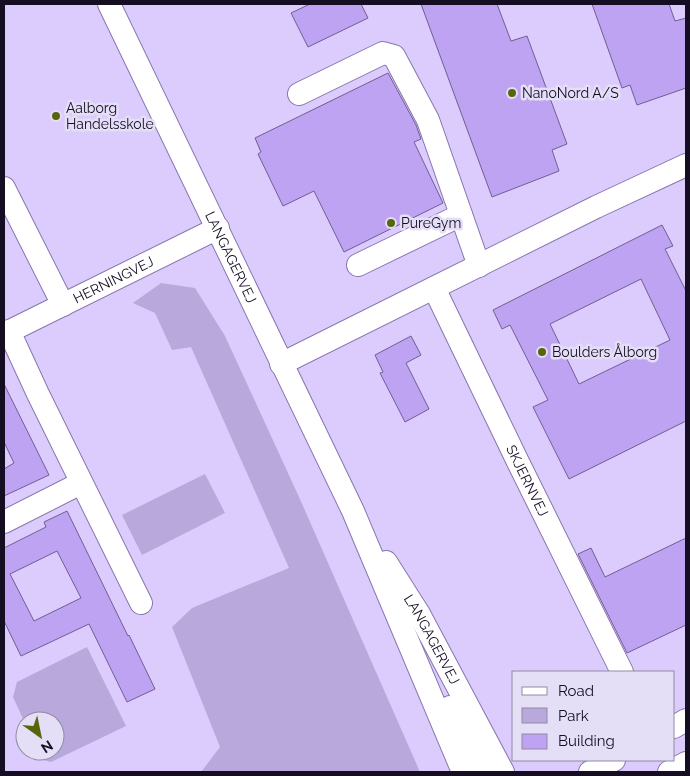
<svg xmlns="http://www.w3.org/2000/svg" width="690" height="776" viewBox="0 0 690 776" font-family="Raleway,sans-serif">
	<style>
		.green { fill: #b8a8db }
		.building { fill: #bea3f2; stroke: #715e94; fill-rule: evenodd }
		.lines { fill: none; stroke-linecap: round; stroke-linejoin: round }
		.minor-casing { stroke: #8976ae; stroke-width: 24 }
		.minor { stroke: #fff; stroke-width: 22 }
		.poi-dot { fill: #57660d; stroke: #e5def7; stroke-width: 2 }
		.labels { text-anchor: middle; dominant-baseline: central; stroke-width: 5; stroke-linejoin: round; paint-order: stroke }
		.poi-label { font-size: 14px; fill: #150d22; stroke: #e5def7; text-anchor: start }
		.street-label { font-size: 14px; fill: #150d22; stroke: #e5def7 }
	</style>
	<rect width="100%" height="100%" fill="#dbccfd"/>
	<!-- green -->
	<path class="green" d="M161,283L195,288L225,336L299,497L420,772H201L220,747L172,627L192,608L289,568L191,347L172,350L155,313L133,303Z
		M205,474L225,513L142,555L122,515Z
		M87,647L126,726L51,762L43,760L39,751H55V721H25V723L13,697L17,682Z"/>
	<!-- building -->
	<path class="building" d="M310,4H361L368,18L308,47L291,13Z
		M421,4H497L511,41L527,36L567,144L552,150L559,171L492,197Z
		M592,4H669L675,21L686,18V88L637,105L630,85L622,88Z
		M388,73L416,125L421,139L414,142L443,203L344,252L314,191L283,206L258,154L261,152L255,138Z
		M662,225L673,246L665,249L686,291V421L569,479L533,407L548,400L510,325L502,329L493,310ZM641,279L670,340L579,384L550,324Z
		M411,336L421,355L406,363L429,409L405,422L380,373L383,372L375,355Z
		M4,384L49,475L4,496V469L14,463L4,442Z
		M67,511L128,636L129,635L155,689L127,702L89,624L21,656L4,621V548L46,527L44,522ZM57,551L81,598L34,621L10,574Z
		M686,538V625L627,653L578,554L591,548L605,577Z"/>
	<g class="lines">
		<defs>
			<g id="minor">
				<path id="s1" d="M109,4L353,511L463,772"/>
				<path d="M299,94L383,53L394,56L428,120L479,266"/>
				<path d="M4,188L63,305"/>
				<path d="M358,265L461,215"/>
				<path id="s2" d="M434,288L518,462L622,672"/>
				<path d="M9,331L38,394L141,603"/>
				<path id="s3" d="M4,334L218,228"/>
				<path d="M281,364L596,207L686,165"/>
				<path d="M4,522L81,483"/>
				<path id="s4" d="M386,562L419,614L503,772"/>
				<path d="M450,707L483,772"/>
				<path d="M674,727L686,720"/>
				<path d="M590,772L614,760"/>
				<path d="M669,772L686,763"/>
			</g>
		</defs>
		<!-- minor casing -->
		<use href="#minor" class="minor-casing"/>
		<!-- minor -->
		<use href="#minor" class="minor"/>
	</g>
	<!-- markers -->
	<g class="poi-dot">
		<circle cx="512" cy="93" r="5"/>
		<circle cx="56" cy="116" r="5"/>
		<circle cx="391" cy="223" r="5"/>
		<circle cx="542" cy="352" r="5"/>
	</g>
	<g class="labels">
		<!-- poi labels -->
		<g class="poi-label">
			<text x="522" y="93">NanoNord A/S</text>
			<text x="66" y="108">Aalborg<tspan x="66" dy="16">Handelsskole</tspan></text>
			<text x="401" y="223">PureGym</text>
			<text x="552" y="352">Boulders Ålborg</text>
		</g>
		<!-- street labels -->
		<g class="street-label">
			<text stroke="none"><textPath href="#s1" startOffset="281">LANGAGERVEJ</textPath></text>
			<text stroke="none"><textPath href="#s3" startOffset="122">HERNINGVEJ</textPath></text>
			<text stroke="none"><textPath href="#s2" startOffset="214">SKJERNVEJ</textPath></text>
			<text stroke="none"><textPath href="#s4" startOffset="90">LANGAGERVEJ</textPath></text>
		</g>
	</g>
	<!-- border -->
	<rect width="690" height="776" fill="none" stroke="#150d22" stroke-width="10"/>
	<!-- legend -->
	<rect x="512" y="671" width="162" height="90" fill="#e5def7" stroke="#928aa2"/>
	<rect x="522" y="687" width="25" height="8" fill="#ffffff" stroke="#928aa2"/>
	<text x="558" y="696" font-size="15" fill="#150d22">Road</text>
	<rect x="522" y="708" width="25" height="15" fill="#b8a8db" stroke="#928aa2"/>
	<text x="558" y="721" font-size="15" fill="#150d22">Park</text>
	<rect x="522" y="734" width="25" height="15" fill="#bea3f2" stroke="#928aa2"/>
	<text x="558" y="746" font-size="15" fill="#150d22">Building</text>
	<!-- north arrow -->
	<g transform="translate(40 736) rotate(147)"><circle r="24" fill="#e5def7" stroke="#928aa2"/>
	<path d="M0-4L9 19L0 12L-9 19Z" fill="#57660d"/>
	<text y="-8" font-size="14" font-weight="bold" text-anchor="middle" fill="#150d22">N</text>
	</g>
</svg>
